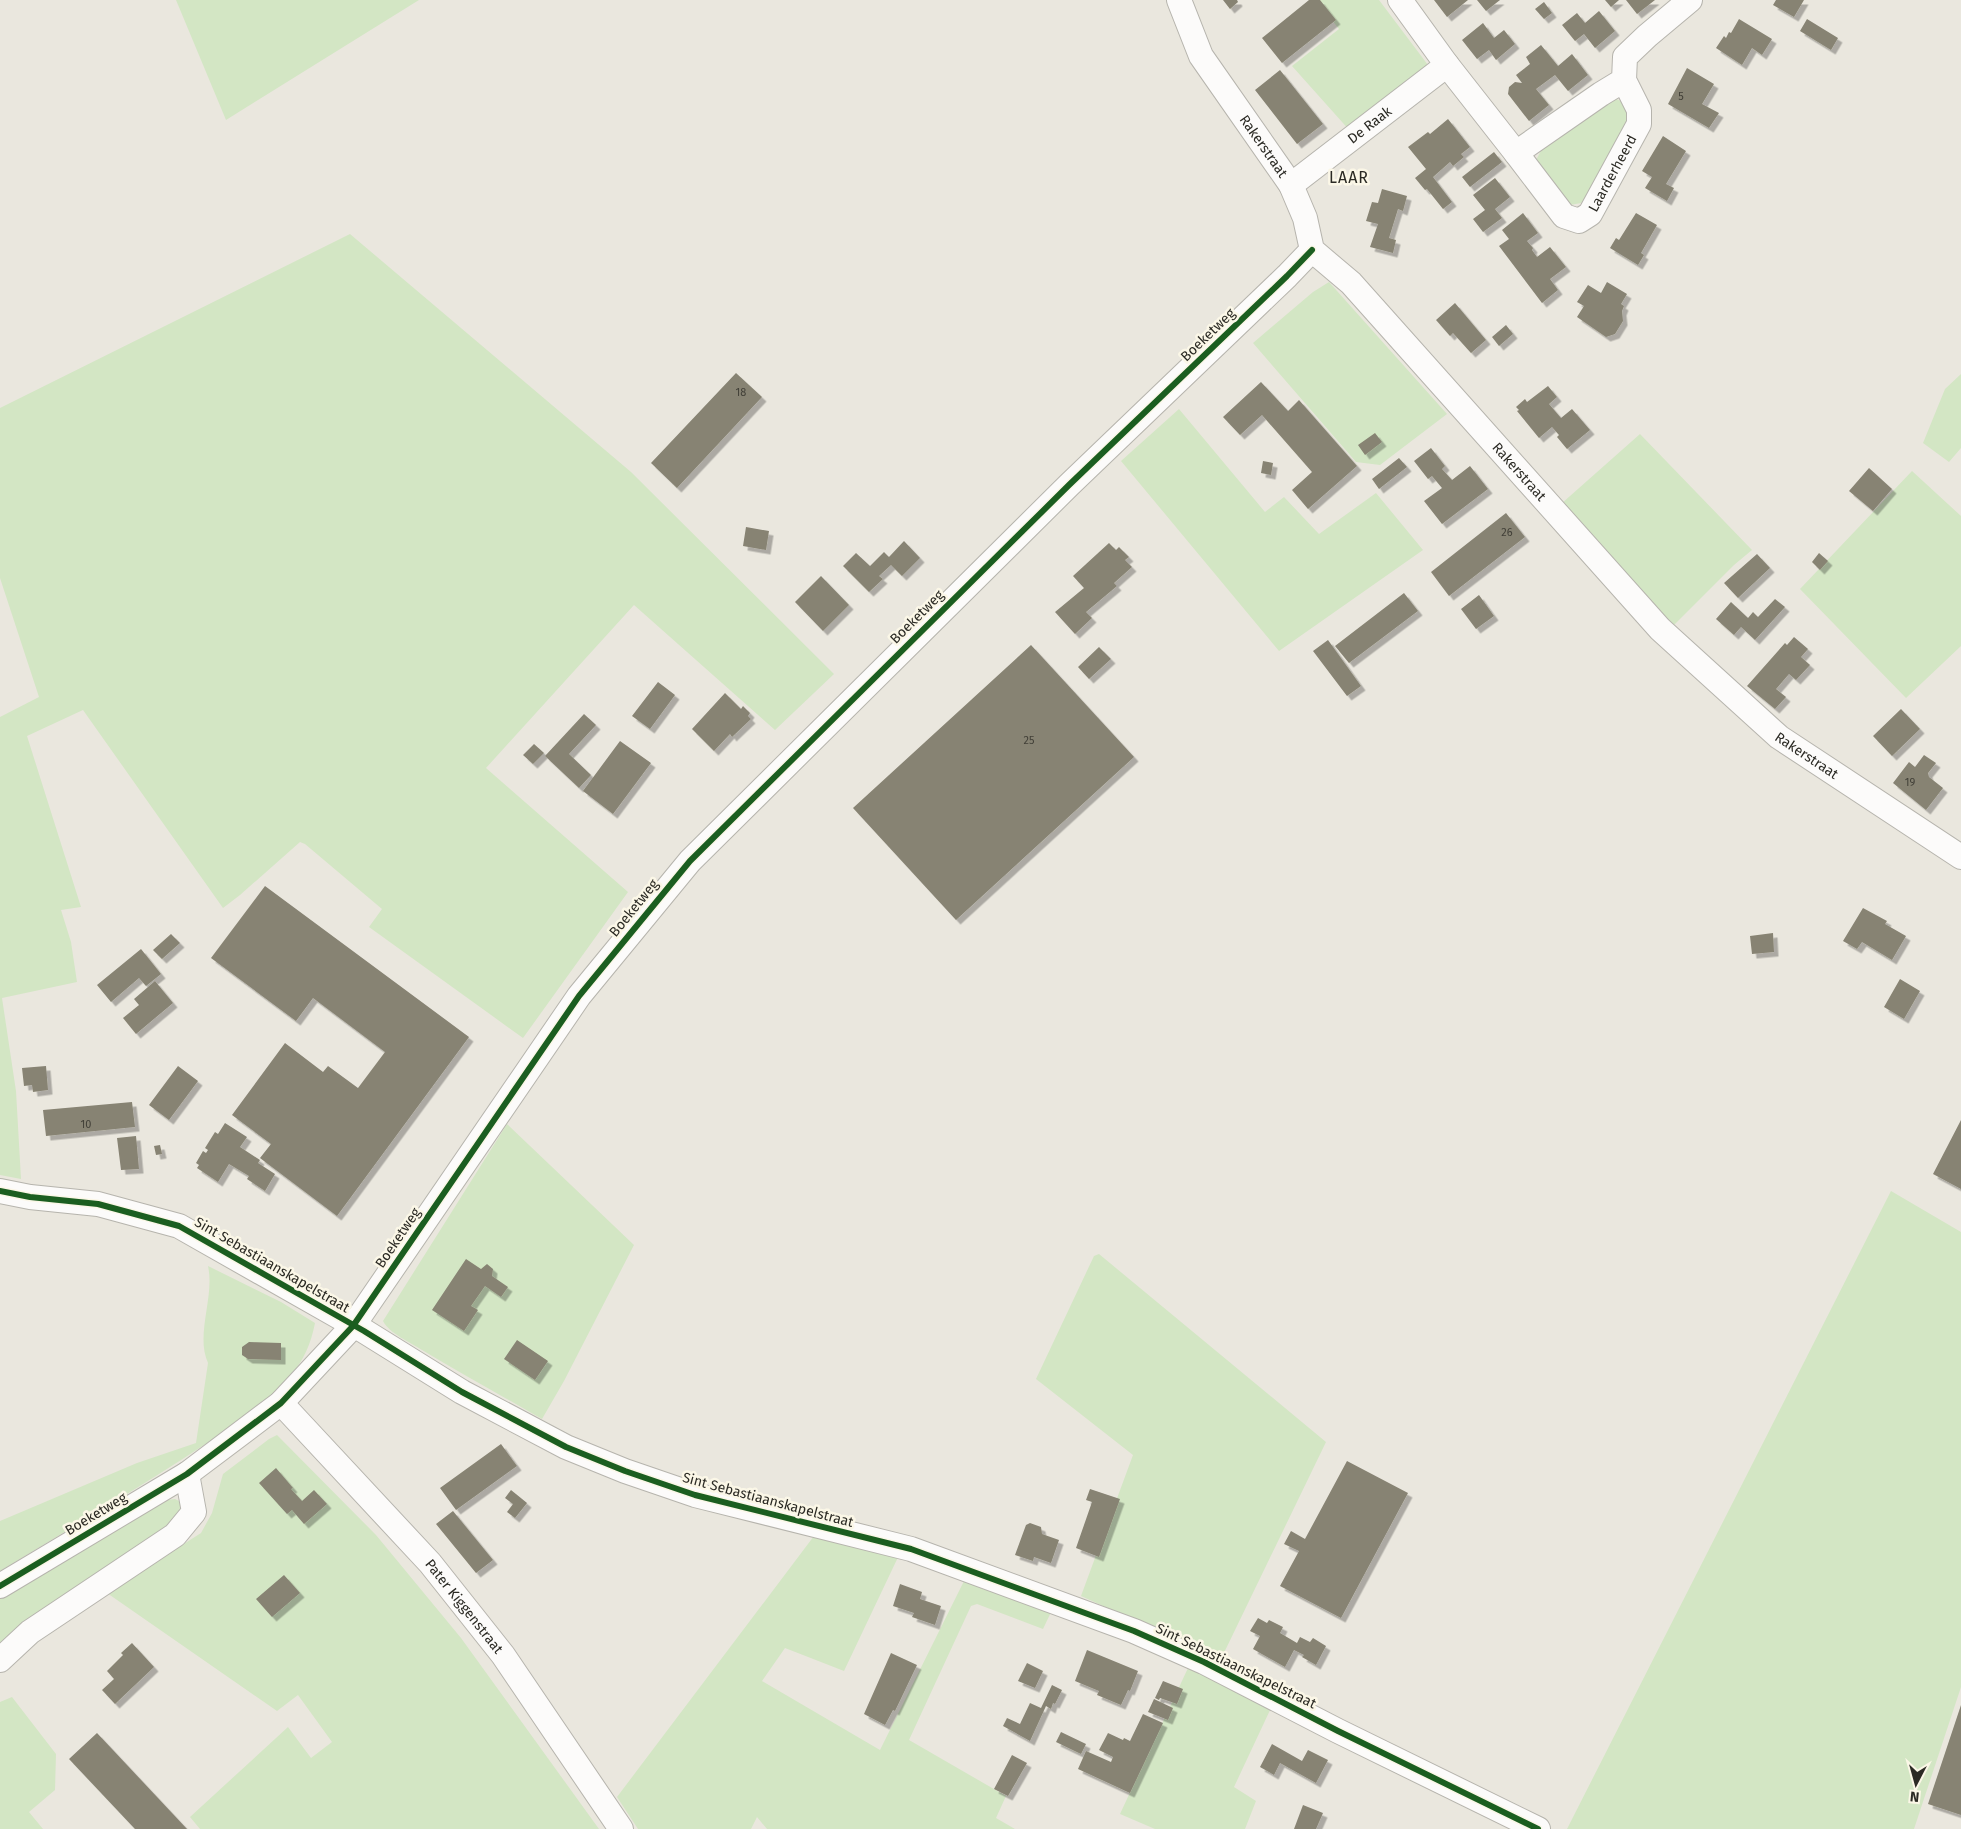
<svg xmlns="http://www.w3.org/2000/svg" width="1961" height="1829" viewBox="0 0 1961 1829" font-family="'Fira Sans',sans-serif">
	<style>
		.green { fill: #d3e6c4 }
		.building { fill: #878373; filter: url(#shadow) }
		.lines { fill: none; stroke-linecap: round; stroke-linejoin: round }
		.minor-casing { stroke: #b6b4ad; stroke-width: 26 }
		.minor { stroke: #fcfbfa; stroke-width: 24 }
		.cycleway-casing { stroke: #fbf7e7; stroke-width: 9 }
		.cycleway { stroke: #1b5e20; stroke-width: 6 }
		.labels { text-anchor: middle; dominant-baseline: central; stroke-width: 5; stroke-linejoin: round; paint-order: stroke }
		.number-label { font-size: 11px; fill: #424038 }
		.street-label { font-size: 14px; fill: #2b2a24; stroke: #fbf7e7 }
		.quarter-label { font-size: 16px; letter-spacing: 1px; fill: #2b2a24; stroke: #fbf7e7 }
	</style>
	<defs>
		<filter id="shadow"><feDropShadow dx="4.5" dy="4.5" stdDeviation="0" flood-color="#0004"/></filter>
	</defs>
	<rect width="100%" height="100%" fill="#eae7de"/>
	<!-- green -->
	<path class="green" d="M176,0H419L226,120Z
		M1316,0H1379L1428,65L1351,132L1292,66L1339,29Z
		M1614,98L1625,103L1631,120L1589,195L1581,203L1570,205L1538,170L1536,160L1542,149L1602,103Z
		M350,234L631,472L834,674L775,730L634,605L486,768L628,892L523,1038L369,927L382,909L305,844L300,842L240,895L223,908L83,710L27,736L81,907L61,910L71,942L77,982L2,998L16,1091L21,1179L0,1175V717L39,697L0,578V408Z
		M1329,282L1447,414L1380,465L1356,462L1253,343L1313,292Z
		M1961,374V448L1949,462L1923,443L1945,389Z
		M1179,409L1265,512L1284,497L1319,534L1376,493L1423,550L1279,651L1121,461Z
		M1640,434L1752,550L1734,565L1674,625L1650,602L1561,504Z
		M1912,471L1961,516V646L1906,698L1800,589Z
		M507,1124L634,1245L564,1381L542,1419C502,1396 462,1374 422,1350C410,1342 390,1334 383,1321Z
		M1891,1191L1961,1232V1687L1914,1829H1567Z
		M1099,1254L1326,1442L1221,1659L1081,1596L1133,1455L1036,1379L1094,1256Z
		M208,1266L281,1302L315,1323C311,1343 304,1361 289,1377C259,1410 218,1436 181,1460C122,1498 61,1534 0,1571V1521L137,1463L196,1443L208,1363C195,1334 215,1297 208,1266Z
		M277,1435L376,1535L461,1638L599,1829H200L190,1817L288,1727L311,1758L332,1742L298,1695L277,1711L107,1593L201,1533L212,1513L223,1474L269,1439Z
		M175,1499L181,1502L185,1506L181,1523L0,1647V1599L160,1501Z
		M817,1532L900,1553L844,1671L785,1648L762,1681L880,1750L966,1577L1053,1608L1043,1629L977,1604L971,1606L909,1740L1006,1796L996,1818L1015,1829H767L757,1817L751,1829H638L617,1797Z
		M1188,1668L1271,1708L1234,1787L1256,1801L1245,1829H1155L1120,1814Z
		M12,1697L56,1754L55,1790L29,1812L43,1829H0V1702Z"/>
	<!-- building -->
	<path class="building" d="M1223,0H1237L1238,2L1230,9Z
		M1309,0H1320L1336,20L1282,63L1262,38Z
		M1434,0H1468L1447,17Z
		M1477,0H1500L1486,11Z
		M1605,0H1619L1611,7Z
		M1626,0H1655L1637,14Z
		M1776,0H1804L1794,17L1773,5Z
		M1544,2L1552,13L1544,19L1535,9Z
		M1599,11L1615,31L1595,48L1584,34L1575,41L1562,25L1577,13L1585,23Z
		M1739,19L1772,39L1762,55L1752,48L1742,65L1716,48L1724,36L1726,38L1729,32L1731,33Z
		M1807,19L1838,38L1831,50L1800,31Z
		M1483,23L1494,38L1504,30L1515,44L1496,60L1489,50L1477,59L1462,40Z
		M1541,45L1558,66L1572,54L1588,75L1568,91L1555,75L1536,89L1549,105L1529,121L1508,94L1509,87L1515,82L1522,83L1516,75L1530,64L1526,57Z
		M1687,68L1714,84L1702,104L1719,113L1709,128L1668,104Z
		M1280,70L1323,124L1297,144L1255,90Z
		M1448,119L1470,147L1461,154L1464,157L1453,166L1450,162L1433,177L1452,202L1443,209L1427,189L1425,190L1415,178L1426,169L1408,147L1428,132L1430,134Z
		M1663,136L1686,151L1666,184L1674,188L1667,201L1645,188L1652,177L1642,171Z
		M1494,152L1502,162L1470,187L1462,177Z
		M1495,178L1510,197L1495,209L1502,218L1483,232L1473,219L1485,210L1473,195Z
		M1382,189L1407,196L1403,211L1398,209L1389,238L1396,240L1393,253L1370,247L1378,224L1366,221L1372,202L1378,203Z
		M1523,213L1538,233L1527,241L1533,248L1532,250L1537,257L1550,247L1566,267L1550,279L1558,290L1542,303L1499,246L1509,239L1502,230Z
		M1636,213L1657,225L1641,253L1644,255L1638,265L1610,248L1616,238L1619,240Z
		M1607,282L1627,294L1621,304L1624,306L1622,311L1623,321L1615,334L1606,337L1577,317L1584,306L1577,302L1588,285L1601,293Z
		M1455,303L1486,340L1471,353L1453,333L1450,336L1436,320Z
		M1506,325L1513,334L1499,346L1492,337Z
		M736,373L762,397L677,488L651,463Z
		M1261,382L1288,411L1299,400L1357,466L1308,509L1292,490L1312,472L1262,415L1240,435L1223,417Z
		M1548,386L1557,397L1549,404L1561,418L1572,409L1590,430L1567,449L1557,437L1559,435L1552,427L1539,438L1517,411L1519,410L1516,407L1525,399L1527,402Z
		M1375,433L1382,442L1365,455L1358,445Z
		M1431,448L1445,466L1442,469L1452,480L1470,466L1488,489L1442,524L1424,501L1442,488L1432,476L1428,479L1414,461Z
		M1399,458L1407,467L1379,489L1372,479Z
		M1263,461L1273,463L1271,475L1261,473Z
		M1869,468L1892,489L1873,511L1849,491Z
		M1506,513L1525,537L1449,596L1431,572Z
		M746,527L769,531L766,550L743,546Z
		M904,541L920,558L902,576L891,565L879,576L883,579L869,592L843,566L856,553L870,566L884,552L889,557Z
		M1109,543L1116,550L1119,547L1129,557L1125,560L1132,567L1114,583L1117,586L1086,612L1092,618L1075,634L1055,612L1084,588L1073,576Z
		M1819,553L1828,561L1820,570L1812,562Z
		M1757,554L1770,568L1738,598L1724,583Z
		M821,576L849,605L823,631L795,602Z
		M1404,593L1418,611L1349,663L1335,646Z
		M1479,595L1494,616L1476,629L1461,609Z
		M1775,599L1785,607L1755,640L1741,627L1734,635L1716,619L1731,602L1748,618L1753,612L1758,617Z
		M1794,637L1808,649L1801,657L1810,665L1796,680L1789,674L1776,689L1786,697L1775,709L1747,686L1785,643L1787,645Z
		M1328,640L1361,686L1347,696L1313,651Z
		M1031,645L1134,757L956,920L853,808Z
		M1099,647L1111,659L1089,679L1078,667Z
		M658,682L675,695L650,729L632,716Z
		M725,693L741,709L743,706L750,713L748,716L751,719L732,737L730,734L714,751L692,729Z
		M1901,709L1920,729L1892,756L1873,736Z
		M584,714L596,725L569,754L591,775L579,788L545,756Z
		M620,741L651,763L613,814L583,791Z
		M534,744L544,753L533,764L523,755Z
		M1924,755L1936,763L1928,773L1929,777L1943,788L1926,810L1893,783L1909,762L1915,767Z
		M265,886L469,1037L337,1216L260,1158L271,1144L232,1115L285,1043L323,1072L328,1066L358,1088L385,1052L313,998L296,1021L211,958Z
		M1863,908L1887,921L1885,924L1906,936L1892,960L1862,942L1857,949L1843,941Z
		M1773,933L1774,952L1752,954L1750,936Z
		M171,934L180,943L162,959L153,950Z
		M141,949L161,974L146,986L139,978L111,1002L97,985Z
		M1900,979L1920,991L1904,1019L1884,1007Z
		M155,981L173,1003L136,1034L123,1018L139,1005L134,999Z
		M46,1066L48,1090L33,1092L32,1085L24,1086L22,1068Z
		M178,1066L198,1081L169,1120L149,1105Z
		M132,1102L135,1127L46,1136L43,1110Z
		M1961,1120V1189L1933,1174Z
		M225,1123L247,1137L240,1147L260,1160L258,1163L275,1174L265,1191L247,1179L249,1176L229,1164L218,1182L197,1168L199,1165L196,1163L203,1151L206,1153L208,1150L205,1148L215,1132L218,1134Z
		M136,1136L139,1169L121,1170L117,1138Z
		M160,1145L162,1154L156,1155L154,1146Z
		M466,1259L481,1269L487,1264L493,1269L492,1276L508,1287L501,1297L485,1286L471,1306L478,1310L464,1331L432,1310Z
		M517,1340L548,1361L535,1380L504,1359Z
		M249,1342L281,1343V1360L248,1359L242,1355V1347Z
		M501,1444L517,1466L456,1510L440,1488Z
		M1347,1461L1408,1493L1341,1618L1280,1586L1299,1551L1284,1544L1291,1531L1305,1539Z
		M276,1468L293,1488L291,1489L302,1501L314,1490L327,1504L304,1524L292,1510L287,1514L259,1483Z
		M1090,1489L1120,1499L1099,1557L1076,1548L1092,1502L1086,1500Z
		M511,1490L527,1503L515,1518L507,1512L513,1504L505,1498Z
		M453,1511L493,1560L476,1573L436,1524Z
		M1030,1523L1041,1527L1042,1534L1059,1540L1051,1563L1034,1557L1033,1561L1015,1555L1026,1525Z
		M284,1575L300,1593L272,1617L256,1599Z
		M900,1584L922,1592L920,1599L941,1606L935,1625L912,1617L914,1613L893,1606Z
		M1258,1618L1267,1623L1269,1620L1283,1627L1280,1633L1297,1643L1300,1637L1310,1642L1313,1638L1326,1646L1316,1665L1302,1657L1304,1655L1294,1650L1285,1667L1253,1649L1260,1636L1250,1631Z
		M132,1643L154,1667L115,1704L102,1690L114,1679L107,1671L123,1655L121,1653Z
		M1087,1650L1138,1671L1130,1691L1128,1690L1121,1705L1097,1695L1099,1691L1075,1681Z
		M891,1653L917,1665L895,1711L893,1710L885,1725L864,1714Z
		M1027,1663L1043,1671L1035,1688L1018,1681Z
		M1163,1681L1183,1689L1177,1704L1160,1698L1159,1700L1155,1698Z
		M1052,1685L1062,1690L1055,1704L1053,1703L1051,1709L1046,1706L1030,1741L1003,1726L1007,1718L1020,1724L1030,1703L1041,1708Z
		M1154,1699L1173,1708L1168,1720L1148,1712Z
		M1961,1705V1815L1928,1804Z
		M1143,1714L1163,1723L1130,1793L1078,1769L1086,1751L1111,1762L1113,1757L1099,1750L1108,1733L1123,1740L1124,1738L1130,1741Z
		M1061,1732L1086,1744L1081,1754L1056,1742Z
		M97,1733L187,1829H135L69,1759Z
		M1272,1744L1302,1761L1308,1750L1328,1760L1316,1783L1280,1763L1274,1775L1260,1767Z
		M1012,1755L1027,1763L1008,1796L994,1789Z
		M1303,1805L1323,1813L1316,1829H1294Z"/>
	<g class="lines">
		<defs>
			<g id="minor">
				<path id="s1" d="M1179,0L1201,56L1291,185L1305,218L1312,250L1351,283L1660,629L1779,737L1961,857"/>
				<path d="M1400,0L1447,65L1516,153"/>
				<path id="s2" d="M1624,80L1601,94L1516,153L1564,216L1579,221L1590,214L1639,124V110L1624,80L1625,57L1647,36L1690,0"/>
				<path id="s3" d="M1291,185L1447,65"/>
				<path d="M0,1191L30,1197L98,1204L179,1226L364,1331L462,1392L566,1447L625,1471L695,1495L911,1549L1134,1631L1204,1662L1338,1731L1538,1829"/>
				<path id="s4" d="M281,1403L430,1563L503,1655L621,1829"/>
				<path d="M0,1586L187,1474L281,1403L353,1326L579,996L690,861L1069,485L1287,276L1312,250"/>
				<path d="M0,1660L30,1632L175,1535L194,1512L187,1474"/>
			</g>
		</defs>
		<!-- minor casing -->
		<use href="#minor" class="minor-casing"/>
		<!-- minor -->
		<use href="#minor" class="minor"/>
		<defs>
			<path id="cycleway" d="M0,1191L30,1197L98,1204L179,1226L364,1331L462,1392L566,1447L625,1471L695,1495L911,1549L1134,1631L1204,1662L1338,1731L1538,1829
				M0,1586L187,1474L281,1403L353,1326L579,996L690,861L1069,485L1287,276L1312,250"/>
		</defs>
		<!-- cycleway casing -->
		<use href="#cycleway" class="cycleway-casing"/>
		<!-- cycleway -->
		<use href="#cycleway" class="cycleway"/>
	</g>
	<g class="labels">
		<!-- number labels -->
		<g class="number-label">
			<text x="1681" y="96">5</text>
			<text x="741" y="392">18</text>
			<text x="1507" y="532">26</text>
			<text x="1029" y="740">25</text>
			<text x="1910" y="782">19</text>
			<text x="86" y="1124">10</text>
		</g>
		<!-- street labels -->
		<g class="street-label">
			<text stroke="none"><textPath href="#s3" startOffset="99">De Raak</textPath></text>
			<text stroke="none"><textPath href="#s1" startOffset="170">Rakerstraat</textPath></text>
			<text stroke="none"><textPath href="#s2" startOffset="285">Laarderheerd</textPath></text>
			<text transform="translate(1208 335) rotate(-44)">Boeketweg</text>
			<text stroke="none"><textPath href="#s1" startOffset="590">Rakerstraat</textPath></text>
			<text transform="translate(917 617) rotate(-45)">Boeketweg</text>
			<text stroke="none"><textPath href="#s1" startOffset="995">Rakerstraat</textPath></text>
			<text transform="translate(634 908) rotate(-51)">Boeketweg</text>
			<text transform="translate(398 1238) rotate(-56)">Boeketweg</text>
			<text transform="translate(272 1265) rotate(30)">Sint Sebastiaanskapelstraat</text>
			<text transform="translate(768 1500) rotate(15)">Sint Sebastiaanskapelstraat</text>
			<text transform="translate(96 1514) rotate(-31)">Boeketweg</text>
			<text stroke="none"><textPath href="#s4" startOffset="274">Pater Kiggenstraat</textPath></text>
			<text transform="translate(1236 1666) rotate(26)">Sint Sebastiaanskapelstraat</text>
		</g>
		<!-- quarter labels -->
		<g class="quarter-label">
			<text x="1349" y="177">LAAR</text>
		</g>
	</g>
	<!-- north arrow -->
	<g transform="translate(1916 1784) rotate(186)" stroke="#fbf7e7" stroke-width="4" paint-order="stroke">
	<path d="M0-4L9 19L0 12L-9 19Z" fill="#2b2a24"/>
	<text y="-8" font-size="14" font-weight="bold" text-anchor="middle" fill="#2b2a24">N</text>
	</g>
</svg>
